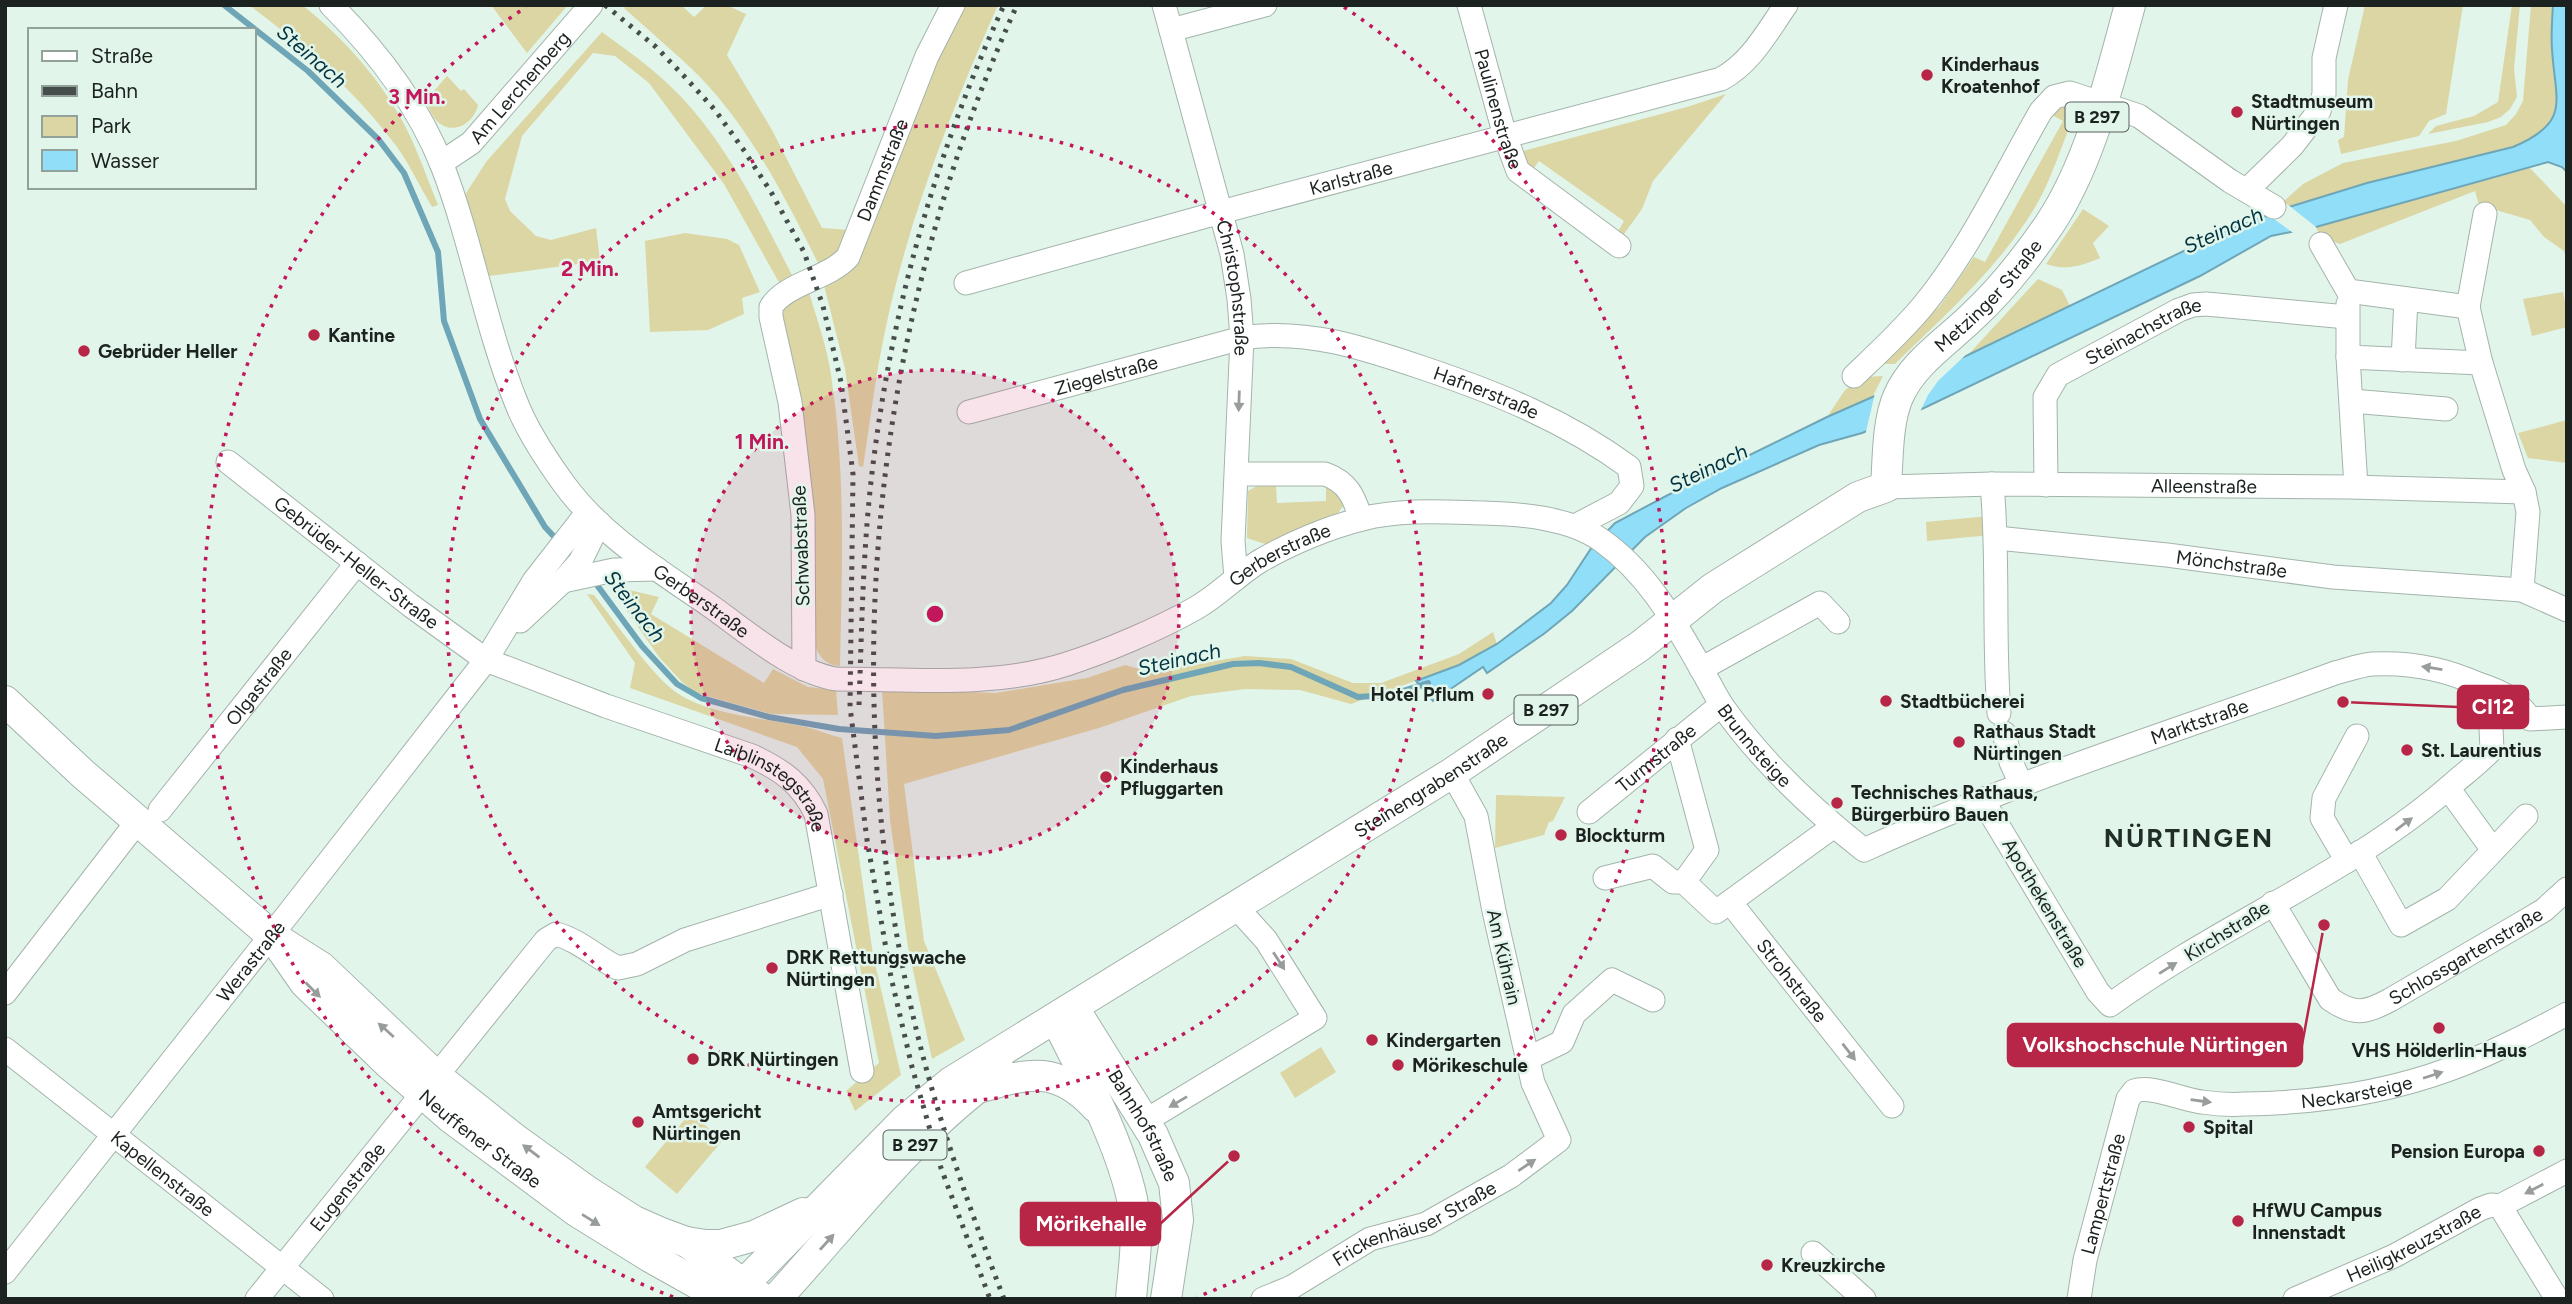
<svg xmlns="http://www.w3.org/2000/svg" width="2572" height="1304" viewBox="0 0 2572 1304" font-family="Figtree,sans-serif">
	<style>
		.green { fill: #dbd6a3 }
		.water { fill: #91def9; stroke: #6ea6b8; stroke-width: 2 }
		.pier { fill: #e2f5eb }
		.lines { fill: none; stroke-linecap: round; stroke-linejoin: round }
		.stream { stroke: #6ea6b8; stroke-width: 6 }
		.minor-casing { stroke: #a3b4ab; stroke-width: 25 }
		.major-casing { stroke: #a3b4ab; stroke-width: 32 }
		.minor { stroke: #fff; stroke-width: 23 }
		.major { stroke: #fff; stroke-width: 30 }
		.rail { stroke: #454e4a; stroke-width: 5; stroke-dasharray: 3.5 7; stroke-linecap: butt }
		.oneway { fill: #989c9a }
		.ring { fill: none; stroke: #c2185b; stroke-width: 3.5; stroke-dasharray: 3.5 7 }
		.poi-dot { fill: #b72647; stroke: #e2f5eb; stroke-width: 2.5 }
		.labels { text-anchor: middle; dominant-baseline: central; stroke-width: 5; stroke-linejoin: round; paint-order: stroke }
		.shield { fill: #e2f5eb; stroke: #57615c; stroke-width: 2 }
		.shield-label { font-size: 18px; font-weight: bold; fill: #1b221f }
		.poi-label { font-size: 19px; font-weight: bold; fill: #1b221f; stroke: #e2f5eb; text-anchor: start }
		.street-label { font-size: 19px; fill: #1b221f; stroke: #e2f5eb }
		.water-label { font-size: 21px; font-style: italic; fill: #023341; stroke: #e2f5eb }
		.district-label { font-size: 26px; font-weight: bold; letter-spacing: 2px; fill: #202e27; stroke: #e2f5eb }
		.centre { fill: #c2185b; stroke: #e2f5eb; stroke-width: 3.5 }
		.ring-label { font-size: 21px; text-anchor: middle; font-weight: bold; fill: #c2185b; stroke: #e2f5eb; stroke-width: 5; stroke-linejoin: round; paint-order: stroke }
		.leader { fill: none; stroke: #b72647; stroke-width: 2.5 }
		.callout-dot { fill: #b72647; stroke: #e2f5eb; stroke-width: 2.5 }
		.callout { fill: #b72647; stroke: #b72647; stroke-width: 2.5 }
		.callout-label { font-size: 21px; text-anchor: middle; font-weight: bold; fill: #fff }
	</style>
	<rect width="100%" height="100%" fill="#e2f5eb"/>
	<!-- green -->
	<path class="green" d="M249,5H302C338,33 373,71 396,110C414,139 425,173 438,205L432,207C418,184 407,158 390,138C351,87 300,43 249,5Z
		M491,5H568L527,53Z
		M627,5H681L694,17L707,5H726L746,14L727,55L772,130L822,228L850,230L838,259L820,267C787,201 752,131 700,77C676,53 649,31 624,8Z
		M964,5H998C951,111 907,222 884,336C875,379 870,423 863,467L859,466L845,369L824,285Z
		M2365,5H2463L2446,114L2429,121L2419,136L2341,154L2338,140L2344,137L2348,80Z
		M2512,5H2520L2514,69L2517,97L2510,109L2501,117L2488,122L2428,134L2436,126L2474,116L2498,102Z
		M2531,5H2553C2553,20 2551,35 2552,49C2555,101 2572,122 2513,147L2367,183L2289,207L2284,201L2303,184L2343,163L2456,141L2506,125L2516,114L2523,101Z
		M602,32C634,55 666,78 692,109C735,159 764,221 794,279L781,286L724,184L649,83L615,56L593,53L522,136L505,199L510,211L536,236L551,240L596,228L600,261L489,276L463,198L486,162Z
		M447,76L461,91L464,89L478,105C475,120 458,134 442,125C434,121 429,109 425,101Z
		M1726,94L1653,181L1642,209L1624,234L1620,236L1617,233L1624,221L1539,161L1531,172L1519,152L1687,107Z
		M2063,104L2076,111C2063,141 2051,182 2034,209C1998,268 1944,316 1895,364H1877L1940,306L1974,257L1985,262L2063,121L2052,115Z
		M2530,168L2567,207V265L2564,251L2544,237L2530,220L2479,205L2475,191L2340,244L2321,238L2316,227Z
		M2083,209L2109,226L2093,243L2100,258C2081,266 2066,271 2046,264Z
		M685,233L727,239L739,245L760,292L742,298L744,314L708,330L650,332L645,241Z
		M2038,279L2062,290L2070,306L1968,355Z
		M809,292C817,320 827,347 831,375C846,472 842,569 840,666C828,665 821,660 816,648C807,627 815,591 815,568C816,554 815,539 814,525C807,454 792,382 781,311L786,302Z
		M2563,292L2567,311V327L2532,336L2523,299Z
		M1883,376L1872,398L1827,417L1845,390L1865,377Z
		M2567,420V463L2528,458L2518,433Z
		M1326,483L1343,497V506L1338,513L1280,541L1268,545L1247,538L1248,491L1257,486L1276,484L1277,503L1326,501Z
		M1989,516L1991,535L1927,541L1926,522Z
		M625,589L659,597L651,614L764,683L773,669L808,687L836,690L838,715L771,714L696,693L682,682L659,657L613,591Z
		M587,594L594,595C615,621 651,675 677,693C712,716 766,718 806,727C818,730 830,735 842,738L873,955L901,1075L855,1111L846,1091L879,1063L823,779L797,747L630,688L635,663Z
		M1493,632L1497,644L1459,665L1351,704L1300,690L1245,689L1191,696L1099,728L904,784L924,941L965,1040L932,1059L908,947L890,820L882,689L996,693L1087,678L1125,665L1150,672L1245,656L1291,659L1353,683H1381L1459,654Z
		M1496,795L1565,797L1553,821L1549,822L1544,835L1495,848Z
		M1321,1047L1336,1072L1295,1098L1280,1073Z
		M690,1113L723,1140L677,1194L645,1167Z"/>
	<!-- water -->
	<path class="water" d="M2553,5H2567V172L2562,167L2548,162L2316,227L2271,236L2200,276L1924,408L1862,433L1819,445L1722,488L1686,508L1645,537L1572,611L1545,633L1487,673L1483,667L1433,701L1416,681L1459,665L1497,644L1551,603L1567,585L1592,547L1615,523L1668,495L1827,417L1968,355L2219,234L2289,207L2367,183L2513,147C2572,122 2555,101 2552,49C2551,35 2552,20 2553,5Z"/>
	<!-- pier -->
	<path class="pier" d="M2287,204L2316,227L2317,230L2296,235L2270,216L2276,209Z
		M1972,349L1938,381L1928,395L1919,414L1865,436L1875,393Z"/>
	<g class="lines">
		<!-- stream -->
		<path class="stream" d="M224,5L308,71L379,140L404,173L438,252L444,321L480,419L545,527L559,542
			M594,581L642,646L677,684L701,698L769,717L839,729L936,736L1009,730L1123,690L1233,664L1259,663L1291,667L1358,697L1390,695L1428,683"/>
		<defs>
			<g id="minor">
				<path id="s1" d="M331,5C377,51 418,105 442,165C472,242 485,325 516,402C527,431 546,459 564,484C602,536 657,569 709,605C745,630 792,672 836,679C912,679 993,688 1067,664C1107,651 1159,629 1196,608C1219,595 1237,575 1260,561C1289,544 1329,527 1362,519C1401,509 1444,512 1484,513C1522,514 1570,518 1601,540C1648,573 1674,621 1702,670C1709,682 1715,695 1723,707C1762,762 1812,809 1864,850C2017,780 2177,731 2335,673C2347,670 2360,665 2372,664C2409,662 2445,669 2478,684L2490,709L2492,749C2481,761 2468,771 2456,781C2353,873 2221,924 2110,1005L2098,992L1982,799"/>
				<path id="s2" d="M1164,5L1232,254L1239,299L1242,338L1233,541L1236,578"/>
				<path id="s3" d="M1469,5L1505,136L1518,171L1619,246"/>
				<path d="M1171,30L1265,5"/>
				<path id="s4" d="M441,163L471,143L591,5"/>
				<path d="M2247,190L2292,146L2319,111L2324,94V58L2336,5"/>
				<path d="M2321,244L2348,291L2468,307L2481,363L2514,470L2524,492L2528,512L2522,590L2567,610"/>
				<path id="s5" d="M966,283L1221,212L1721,79C1751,63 1767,32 1786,5"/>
				<path d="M2348,304V357L2481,363"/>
				<path d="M2468,307L2485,214"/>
				<path d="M2348,357L2356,487"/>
				<path d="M2403,360L2406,299"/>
				<path d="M1854,376C1877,354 1901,332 1922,307C1970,249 2003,177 2041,111L2054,97L2070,93L2139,116L2230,181L2274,207"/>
				<path d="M2352,401L2446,409"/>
				<path id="s6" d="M969,412L1242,338C1305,328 1364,348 1423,368C1497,393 1566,421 1629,467L1632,486L1619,503L1575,526"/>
				<path id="s7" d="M228,462L410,605L486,660L606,706L752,756C782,770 802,784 816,814L862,1071"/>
				<path d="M1237,474H1325C1348,482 1354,497 1361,519"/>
				<path d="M1992,484C1999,560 1993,636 1999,713"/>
				<path id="s8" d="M2046,485L2045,397L2058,375L2179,310L2193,305L2206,304L2347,317"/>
				<path id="s9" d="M1886,487L1992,484L2351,487L2524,492"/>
				<path id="s10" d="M1997,538L2167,555L2333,577L2522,590"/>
				<path d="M563,581L614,570L657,569"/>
				<path d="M520,621L563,581L580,562L599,523"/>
				<path id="s11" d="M804,669L803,515L790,402L771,317V307C786,283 828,279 848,257L927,56L953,5"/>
				<path d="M1701,669L1820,603L1838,622"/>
				<path d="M2478,684C2500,691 2517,699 2530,719L2567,717"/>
				<path d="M2004,733L2011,762L2021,784"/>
				<path d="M1677,739L1707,850L1684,882L1716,912L1834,826"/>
				<path d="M2448,788L2493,850"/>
				<path id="s12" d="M160,810L357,563"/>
				<path id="s13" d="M1589,812L1721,705"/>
				<path d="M2360,852L2401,925L2447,899L2526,816"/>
				<path d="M2347,861L2322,818L2324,798L2357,736"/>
				<path d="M1605,878L1653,866L1673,882H1684"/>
				<path id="s14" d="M1730,902L1892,1106"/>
				<path id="s15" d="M2273,903L2330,999C2354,1016 2366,1013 2390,1000L2529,919L2544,910L2567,889"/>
				<path d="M5,993L137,822"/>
				<path id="s16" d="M5,1049L322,1299"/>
				<path d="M1527,1059L1562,1042L1574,1014L1612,980L1653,1000"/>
				<path d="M1145,1121L1315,1018L1266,940L1237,908"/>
				<path d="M2500,1206L2557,1299"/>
				<path d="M1813,1253L1864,1299"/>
				<path id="s17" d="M5,1272L292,909L486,660L534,581L587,513"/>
				<path id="s18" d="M257,1299L546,940L556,934C579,940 597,958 618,968L637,964L685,940L831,894"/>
				<path id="s19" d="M1263,1299L1292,1287L1370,1239L1426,1224L1511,1176L1559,1140L1533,1083L1494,911L1476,816L1452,773"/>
				<path id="s20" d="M2079,1299L2085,1260L2128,1099L2134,1091C2152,1085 2183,1100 2202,1102C2216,1104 2231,1105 2245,1104C2314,1103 2385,1093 2450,1069C2491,1054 2529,1034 2567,1014"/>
				<path id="s21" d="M2295,1299L2394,1256L2480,1209L2491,1205L2500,1206L2567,1171"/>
			</g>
			<g id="major">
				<path d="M5,701L82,773L272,936L321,967L436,1076L515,1139L587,1191L634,1221L659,1232L686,1242L706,1245H721L754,1236L803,1213"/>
				<path id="s22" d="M282,950L305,983L388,1063L451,1118L576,1211L650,1257L725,1299"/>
				<path id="s23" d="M1073,1007L1153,1135L1174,1183L1178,1220L1166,1299"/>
				<path d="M1063,1033C1088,1082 1130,1164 1135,1218C1138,1245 1133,1272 1131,1299"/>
				<path d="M982,1087C1030,1072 1058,1066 1096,1107"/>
				<path d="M687,1242L759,1296"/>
				<path id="s24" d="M729,1299L906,1119L951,1082L1452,773L1640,646L1713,588L1858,497L1886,487C1888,459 1887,423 1898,397C1913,362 1948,341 1974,315C2002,289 2027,257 2049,225C2091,162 2110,78 2130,5"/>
				<path d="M776,1299C846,1223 915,1130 1000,1071"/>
			</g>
		</defs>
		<!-- minor casing -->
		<use href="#minor" class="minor-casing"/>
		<!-- major casing -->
		<use href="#major" class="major-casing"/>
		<!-- minor -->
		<use href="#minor" class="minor"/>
		<!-- major -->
		<use href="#major" class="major"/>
		<!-- rail -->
		<path class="rail" d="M605,5L656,47L683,75L715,110L743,149L771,192L804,252L823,306L841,382L853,474L850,707L867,840L891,977L912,1067L941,1168L990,1299
			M859,705C862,622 863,539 874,457C894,300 938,148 1004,5
			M1004,1299C966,1199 930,1098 908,993C837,661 877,313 1017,5"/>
	</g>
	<!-- one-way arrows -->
	<defs><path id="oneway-solid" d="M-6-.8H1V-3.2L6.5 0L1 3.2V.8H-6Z" transform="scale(1.75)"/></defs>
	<g class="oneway">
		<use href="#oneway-solid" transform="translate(1239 401) rotate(92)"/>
		<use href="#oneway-solid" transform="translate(2432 668) rotate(-171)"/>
		<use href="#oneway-solid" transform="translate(2404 824) rotate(-37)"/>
		<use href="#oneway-solid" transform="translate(1279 961) rotate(57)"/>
		<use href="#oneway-solid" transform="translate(2168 968) rotate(-32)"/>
		<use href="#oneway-solid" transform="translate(313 990) rotate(45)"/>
		<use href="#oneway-solid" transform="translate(386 1030) rotate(-138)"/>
		<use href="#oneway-solid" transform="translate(1849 1052) rotate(52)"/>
		<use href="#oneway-solid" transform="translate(2433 1075) rotate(-18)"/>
		<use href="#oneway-solid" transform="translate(2201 1101) rotate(8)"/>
		<use href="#oneway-solid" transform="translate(1178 1102) rotate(149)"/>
		<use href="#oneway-solid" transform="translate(531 1151) rotate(-143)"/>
		<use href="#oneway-solid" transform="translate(1527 1165) rotate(-34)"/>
		<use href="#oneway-solid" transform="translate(2534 1189) rotate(152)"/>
		<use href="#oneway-solid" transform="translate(591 1220) rotate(32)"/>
		<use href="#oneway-solid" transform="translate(827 1242) rotate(-48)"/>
	</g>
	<!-- distance rings -->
	<circle cx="935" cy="614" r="244" fill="#c2185b" fill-opacity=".12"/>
	<g class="ring">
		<circle cx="935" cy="614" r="244"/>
		<circle cx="935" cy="614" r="488"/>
		<path d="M673 1297A732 732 0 0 1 526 7M1344 7A732 732 0 0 1 1197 1297"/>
	</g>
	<!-- markers -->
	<g class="poi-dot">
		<circle cx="1927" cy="75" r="7"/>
		<circle cx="2237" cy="112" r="7"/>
		<circle cx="314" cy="335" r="7"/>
		<circle cx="84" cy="351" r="7"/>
		<circle cx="1488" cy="694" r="7"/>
		<circle cx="1886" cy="701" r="7"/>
		<circle cx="1959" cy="742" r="7"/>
		<circle cx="2407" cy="750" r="7"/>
		<circle cx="1106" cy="777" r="7"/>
		<circle cx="1837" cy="803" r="7"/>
		<circle cx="1561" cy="835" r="7"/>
		<circle cx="772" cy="968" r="7"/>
		<circle cx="2439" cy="1028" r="7"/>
		<circle cx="1372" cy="1040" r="7"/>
		<circle cx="693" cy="1059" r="7"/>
		<circle cx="1398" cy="1065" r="7"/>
		<circle cx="638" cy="1122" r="7"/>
		<circle cx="2189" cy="1127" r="7"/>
		<circle cx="2539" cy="1151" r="7"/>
		<circle cx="2238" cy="1221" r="7"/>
		<circle cx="1767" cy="1265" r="7"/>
	</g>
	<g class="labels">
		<!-- shield labels -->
		<g class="shield">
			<rect x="2065.5" y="102.5" width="63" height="29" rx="5"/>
			<rect x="1514.5" y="695.5" width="63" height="29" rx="5"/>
			<rect x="883.5" y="1130.5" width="63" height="29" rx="5"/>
		</g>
		<g class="shield-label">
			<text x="2097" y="117">B 297</text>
			<text x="1546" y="710">B 297</text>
			<text x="915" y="1145">B 297</text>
		</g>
		<!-- poi labels -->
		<g class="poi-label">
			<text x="1941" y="64">Kinderhaus<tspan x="1941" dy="22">Kroatenhof</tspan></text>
			<text x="2251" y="101">Stadtmuseum<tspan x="2251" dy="22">Nürtingen</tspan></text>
			<text x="328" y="335">Kantine</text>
			<text x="98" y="351">Gebrüder Heller</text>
			<text x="1474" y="694" text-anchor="end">Hotel Pflum</text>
			<text x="1900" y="701">Stadtbücherei</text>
			<text x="1973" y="731">Rathaus Stadt<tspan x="1973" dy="22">Nürtingen</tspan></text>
			<text x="2421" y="750">St. Laurentius</text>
			<text x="1120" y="766">Kinderhaus<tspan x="1120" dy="22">Pfluggarten</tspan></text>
			<text x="1851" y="792">Technisches Rathaus,<tspan x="1851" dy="22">Bürgerbüro Bauen</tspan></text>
			<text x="1575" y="835">Blockturm</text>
			<text x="786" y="957">DRK Rettungswache<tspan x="786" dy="22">Nürtingen</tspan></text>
			<text x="1386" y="1040">Kindergarten</text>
			<text x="2439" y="1050" text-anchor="middle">VHS Hölderlin-Haus</text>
			<text x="707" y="1059">DRK Nürtingen</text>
			<text x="1412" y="1065">Mörikeschule</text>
			<text x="652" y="1111">Amtsgericht<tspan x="652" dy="22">Nürtingen</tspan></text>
			<text x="2203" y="1127">Spital</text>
			<text x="2525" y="1151" text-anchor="end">Pension Europa</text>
			<text x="2252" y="1210">HfWU Campus<tspan x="2252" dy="22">Innenstadt</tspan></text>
			<text x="1781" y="1265">Kreuzkirche</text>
		</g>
		<!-- street labels -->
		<g class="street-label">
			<text stroke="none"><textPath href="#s4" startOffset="110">Am Lerchenberg</textPath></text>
			<text stroke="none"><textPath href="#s3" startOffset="108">Paulinenstraße</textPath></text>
			<text stroke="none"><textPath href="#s11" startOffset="551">Dammstraße</textPath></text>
			<text stroke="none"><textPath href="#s5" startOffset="399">Karlstraße</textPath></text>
			<text stroke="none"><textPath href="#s2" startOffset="292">Christophstraße</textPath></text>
			<text stroke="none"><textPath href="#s24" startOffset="1648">Metzinger Straße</textPath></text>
			<text stroke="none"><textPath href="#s8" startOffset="210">Steinachstraße</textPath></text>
			<text stroke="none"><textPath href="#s6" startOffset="142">Ziegelstraße</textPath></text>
			<text stroke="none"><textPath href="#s6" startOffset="536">Hafnerstraße</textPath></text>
			<text stroke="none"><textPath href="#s9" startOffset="318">Alleenstraße</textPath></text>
			<text transform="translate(801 546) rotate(-92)">Schwabstraße</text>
			<text stroke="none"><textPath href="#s1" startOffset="1351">Gerberstraße</textPath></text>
			<text stroke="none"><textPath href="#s7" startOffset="163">Gebrüder-Heller-Straße</textPath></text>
			<text stroke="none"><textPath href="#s10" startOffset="236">Mönchstraße</textPath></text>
			<text stroke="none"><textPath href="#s1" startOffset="721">Gerberstraße</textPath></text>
			<text stroke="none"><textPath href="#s12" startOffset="158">Olgastraße</textPath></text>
			<text stroke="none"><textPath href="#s1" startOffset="2455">Marktstraße</textPath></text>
			<text stroke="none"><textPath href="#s1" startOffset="1944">Brunnsteige</textPath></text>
			<text stroke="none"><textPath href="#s13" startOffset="86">Turmstraße</textPath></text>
			<text stroke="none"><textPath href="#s24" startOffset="875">Steinengrabenstraße</textPath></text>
			<text stroke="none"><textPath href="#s7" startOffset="642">Laiblinstegstraße</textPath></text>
			<text transform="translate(2045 903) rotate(59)">Apothekenstraße</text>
			<text transform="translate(2227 931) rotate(-32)">Kirchstraße</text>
			<text stroke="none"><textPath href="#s15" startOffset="264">Schlossgartenstraße</textPath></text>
			<text transform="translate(1504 957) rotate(77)">Am Kührain</text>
			<text stroke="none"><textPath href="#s17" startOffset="396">Werastraße</textPath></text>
			<text stroke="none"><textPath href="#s14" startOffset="100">Strohstraße</textPath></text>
			<text stroke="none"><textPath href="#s20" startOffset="441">Neckarsteige</textPath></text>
			<text stroke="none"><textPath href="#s23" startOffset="138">Bahnhofstraße</textPath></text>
			<text stroke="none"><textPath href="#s22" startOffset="275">Neuffener Straße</textPath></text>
			<text stroke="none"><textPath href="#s16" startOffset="201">Kapellenstraße</textPath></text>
			<text stroke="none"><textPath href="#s18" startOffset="144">Eugenstraße</textPath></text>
			<text stroke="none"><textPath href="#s20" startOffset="108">Lampertstraße</textPath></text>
			<text stroke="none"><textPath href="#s19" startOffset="170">Frickenhäuser Straße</textPath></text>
			<text stroke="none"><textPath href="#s21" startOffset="131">Heiligkreuzstraße</textPath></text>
		</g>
		<!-- water labels -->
		<g class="water-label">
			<text transform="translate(312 56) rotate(41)">Steinach</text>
			<text transform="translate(2223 230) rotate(-24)">Steinach</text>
			<text transform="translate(1708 468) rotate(-26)">Steinach</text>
			<text transform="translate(635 606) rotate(52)">Steinach</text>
			<text transform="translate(1179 659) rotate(-13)">Steinach</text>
		</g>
		<!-- district labels -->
		<g class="district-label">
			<text x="2189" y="838">NÜRTINGEN</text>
		</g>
	</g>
	<circle cx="935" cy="614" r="10" class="centre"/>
	<g class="ring-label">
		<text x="417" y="104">3 Min.</text>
		<text x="590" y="276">2 Min.</text>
		<text x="762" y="449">1 Min.</text>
	</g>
	<!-- callouts -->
	<path class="leader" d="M2343 702L2458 707M2324 925L2302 1045M1234 1156L1160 1224"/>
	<g class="callout-dot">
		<circle cx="2343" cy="702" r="7"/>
		<circle cx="2324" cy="925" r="7"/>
		<circle cx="1234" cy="1156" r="7"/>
	</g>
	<g class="callout">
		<rect x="2458" y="686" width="70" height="42" rx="7"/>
		<rect x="2008" y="1024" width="294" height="42" rx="7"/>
		<rect x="1021" y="1203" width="139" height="42" rx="7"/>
	</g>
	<g class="callout-label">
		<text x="2493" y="714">CI12</text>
		<text x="2155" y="1052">Volkshochschule Nürtingen</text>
		<text x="1091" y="1231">Mörikehalle</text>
	</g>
	<!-- border -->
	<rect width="2572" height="1304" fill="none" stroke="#1b221f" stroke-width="14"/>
	<!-- legend -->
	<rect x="28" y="28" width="228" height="161" fill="#e2f5eb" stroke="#92a199" stroke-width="2"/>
	<rect x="42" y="51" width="35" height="10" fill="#ffffff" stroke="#92a199" stroke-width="2"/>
	<text x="91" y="63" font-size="21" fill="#1b221f">Straße</text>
	<rect x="42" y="86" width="35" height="10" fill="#454e4a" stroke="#92a199" stroke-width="2"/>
	<text x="91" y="98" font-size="21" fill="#1b221f">Bahn</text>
	<rect x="42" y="116" width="35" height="21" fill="#dbd6a3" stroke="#92a199" stroke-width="2"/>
	<text x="91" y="133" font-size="21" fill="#1b221f">Park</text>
	<rect x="42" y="150" width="35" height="21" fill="#91def9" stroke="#92a199" stroke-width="2"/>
	<text x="91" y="168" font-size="21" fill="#1b221f">Wasser</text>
</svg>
